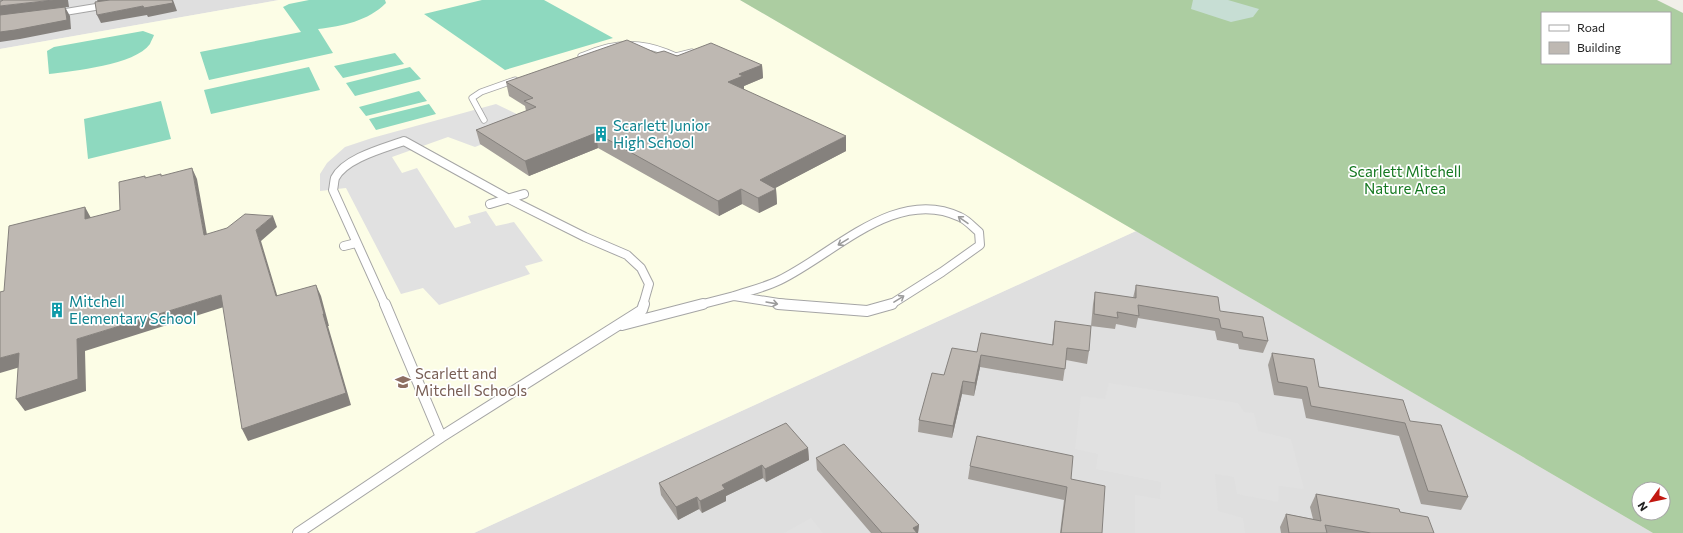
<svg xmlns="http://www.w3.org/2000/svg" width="1683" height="533" viewBox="0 0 1683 533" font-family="Commissioner,sans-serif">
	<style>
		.residential { fill: #dfdfdf }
		.education { fill: #fcfde6 }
		.forest { fill: #accda1; fill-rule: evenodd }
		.wetland { fill: #c7ded4 }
		.pitch { fill: #8ed9bf }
		.parking { fill: #e1e1e1 }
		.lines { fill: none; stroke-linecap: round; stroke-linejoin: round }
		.lane-far2-casing { stroke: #a5a5a5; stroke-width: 7 }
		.lane-far1-casing { stroke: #a5a5a5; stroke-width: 10 }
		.lane-casing { stroke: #a5a5a5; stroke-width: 12 }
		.street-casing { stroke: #a5a5a5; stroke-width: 2 }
		.lane-far2 { stroke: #fff; stroke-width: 5.5 }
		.lane-far1 { stroke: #fff; stroke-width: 8 }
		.lane { stroke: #fff; stroke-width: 10 }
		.street { fill: #fff; fill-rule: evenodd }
		.wall { fill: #a39e99 }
		.shaded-wall { fill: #85817d }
		.building { fill: #beb8b2; stroke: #85817d }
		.oneway { stroke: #9b9b9b }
		.labels { text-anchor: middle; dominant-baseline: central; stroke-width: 3.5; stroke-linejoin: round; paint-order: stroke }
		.culture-label { font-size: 15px; fill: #0d838f; stroke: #fff; text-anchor: start }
		.park-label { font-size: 15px; fill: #167922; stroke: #fff }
		.education-label { font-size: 15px; fill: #785e54; stroke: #fff; text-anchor: start }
	</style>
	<rect width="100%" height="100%" fill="#f1efe9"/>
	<!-- residential -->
	<path class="residential" d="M0,0H279L0,49Z
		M1136,231L1653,533H474Z"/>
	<!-- education -->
	<path class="education" d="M279,0H740L1136,231L474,533H0V49Z"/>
	<!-- forest -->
	<path class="forest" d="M740,0H1657L1683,13V533H1653ZM1542,13H1670V63H1542ZM1639,489H1663V513H1639Z"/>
	<!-- wetland -->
	<path class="wetland" d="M1193,0H1228L1259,9L1253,17L1231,22L1191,9Z"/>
	<!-- pitch -->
	<path class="pitch" d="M309,0H385L386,3C368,21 343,26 318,29L333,53L209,80L200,52L301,32L283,7L289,4Z
		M482,0H544L613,38L505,70L424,14Z
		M143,31L154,35C153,38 151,41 150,44C135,65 73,71 49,74L47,51L54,47Z
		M395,53L404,64L343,78L334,66Z
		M309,67L320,90L211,114L204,90Z
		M410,67L421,79L355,96L346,83Z
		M419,91L427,101L366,116L359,107Z
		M161,101L171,139L88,159L84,119Z
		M429,104L436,114L376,130L369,119Z"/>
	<!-- parking -->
	<path class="parking" d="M496,104L535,123L475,147L448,137L392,157L402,173L417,168L455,228L471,223L468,216L486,211L496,226L514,222L543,261L525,266L530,274L439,305L423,288L401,294L346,188L320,191V174L327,163L345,147L372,138Z
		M1109,383L1238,403L1244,412L1254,413L1258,431L1291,439L1304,489L1279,486L1278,502L1237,494L1234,477L1215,474L1218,511L1243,518L1245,533H1135V495L1160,499L1161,482L1096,469L1098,454L1075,449L1081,396L1105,399Z
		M811,518L823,533H784Z"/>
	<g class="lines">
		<defs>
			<path id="lane-far2" d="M581,56C590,53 599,49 608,47C636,40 661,48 686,61
				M676,56L692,52
				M484,120L472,98L481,92L515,80"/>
			<path id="lane-far1" d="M490,204L524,194
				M344,246L356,243
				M734,296L791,305
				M734,296C749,291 766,287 780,280C834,254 896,186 960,217C967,220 973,227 979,232L980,245L942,272L890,305
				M385,305L333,190C334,186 334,181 335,178C345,158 385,148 404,141L509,199L585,237L627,255L641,268L649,284L643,305
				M699,305L734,296"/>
			<path id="lane" d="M385,304L441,437L642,310L644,304
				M778,304L867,311L892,304
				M622,325L703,304
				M298,533L441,437"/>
			<path id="street" d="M120,0H143L138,3L47,18L42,15L47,12Z"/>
		</defs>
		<!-- lane-far2 casing -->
		<use href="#lane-far2" class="lane-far2-casing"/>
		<!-- lane-far1 casing -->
		<use href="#lane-far1" class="lane-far1-casing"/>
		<!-- lane casing -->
		<use href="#lane" class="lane-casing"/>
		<!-- street casing -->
		<use href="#street" class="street-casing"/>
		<!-- lane-far2 -->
		<use href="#lane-far2" class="lane-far2"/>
		<!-- lane-far1 -->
		<use href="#lane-far1" class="lane-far1"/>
		<!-- lane -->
		<use href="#lane" class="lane"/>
		<!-- street -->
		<use href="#street" class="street"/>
	</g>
	<!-- wall -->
	<path class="wall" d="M656,53L762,65L763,78L744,86V90L846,151L775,188L776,189L777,204L759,213L742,204L719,216L598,148L529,176L480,144L476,130L526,111L525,106L509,96L506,82Z
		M1136,285L1220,311L1268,341L1263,353L1239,349L1238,344L1217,340L1215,331L1138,318L1136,328L1116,324L1115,329L1091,326L1093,304L1095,292L1133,298Z
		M1055,321L1089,351L1087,364L1066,360L1063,381L980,367L974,396L962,394L952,438L918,432L919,420L944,375L977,352L1052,345Z
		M1272,353L1319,387L1410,421L1468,497L1461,510L1421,504L1399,436L1306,418L1302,399L1274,395L1268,365Z
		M808,448L809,460L766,482L763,478L726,496V501L702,513L699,509L678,520L661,495L659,483Z
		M816,458L919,525L918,533H871L817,470Z
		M970,466L1071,479L1102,533H1060L1064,500L968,479Z
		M1316,494L1400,512L1434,533H1281L1280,527L1286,514L1313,519L1310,507Z"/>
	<!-- shaded-wall -->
	<path class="shaded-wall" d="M53,0H68L69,7H65L70,16L71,29L20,39L0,42V6Z
		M97,0H111L98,2Z
		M173,0L177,11L148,17L147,15L101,23L97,15Z
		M762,65L763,78L744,86V90L728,82L739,74Z
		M596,133L598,148L529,176L525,161Z
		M846,136V151L760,196V180Z
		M192,168L197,179L209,246L204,235Z
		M741,189L742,204L719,216L718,201Z
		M776,189L777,204L759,213L758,198Z
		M85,207L91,218L85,219Z
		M273,216L277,227L261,241L281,308L276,296L256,230Z
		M316,285L321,296L329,326H328L351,405L248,441L242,429L323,314Z
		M221,295L227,306L85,351L86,391L25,411L16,399L77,339Z
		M19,353L27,365L0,373V358Z
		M981,355L980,367L974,396L975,383Z
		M963,381L962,394L952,438L953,426Z
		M808,448L809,460L766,482L765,469Z
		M762,465L763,478L726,496V501L702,513L700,501L722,485Z
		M697,497L699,509L678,520L676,507Z
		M919,525L918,533H912L913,528Z"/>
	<!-- building -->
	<path class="building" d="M0,0H53L0,6V2L3,0Z
		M110,0H172L173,3L144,8L143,6L97,15L95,2Z
		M65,7L67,20L15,30L0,32V15Z
		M627,40L656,53L664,51L677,56L711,43L762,65L739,74L743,76L728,82L846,136L760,180L776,189L758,198L741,189L718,201L596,133L525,161L476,130L536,107L524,101L533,98L506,82Z
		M192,168L204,235L227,228L245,214L273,216L256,230L276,296L316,285L324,314H323L346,393L242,429L221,295L77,339L78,379L16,399L19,353L0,358V292L4,291L9,226L85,207V219L120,210L119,182L145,176V178L161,174V176Z
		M1136,285L1218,297L1220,311L1263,317L1268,341L1243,337L1242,332L1221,328L1219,319L1138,305L1139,316L1117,312L1118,318L1094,314L1095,292L1136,298Z
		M1055,321L1091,326L1089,351L1067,348L1065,369L981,355L975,383L963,381L953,426L919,420L932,373L944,375L952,348L977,352L981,333L1053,345Z
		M1272,353L1314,359L1319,387L1403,400L1410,421L1441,425L1468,497L1428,491L1405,423L1311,406L1307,387L1278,382Z
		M786,423L808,448L765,469L762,465L722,485L725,489L700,501L697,497L676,507L659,483Z
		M977,436L1073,456L1071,479L1105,486L1102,533H1061L1067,487L970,466Z
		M844,444L919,525L913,528L917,533H882L816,458Z
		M1316,494L1399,509L1400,512L1428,517L1434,533H1371L1325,525L1327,533H1289L1286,514L1321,521Z"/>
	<!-- one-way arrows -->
	<defs><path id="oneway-shaft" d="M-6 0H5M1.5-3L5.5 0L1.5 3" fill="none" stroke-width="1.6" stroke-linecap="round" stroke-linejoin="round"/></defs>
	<g class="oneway">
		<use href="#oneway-shaft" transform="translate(963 220) rotate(-145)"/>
		<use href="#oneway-shaft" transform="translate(843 242) rotate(149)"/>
		<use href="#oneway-shaft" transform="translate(899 299) rotate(-32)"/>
		<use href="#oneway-shaft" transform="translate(772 303) rotate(10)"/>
	</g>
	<!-- icons -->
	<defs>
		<symbol id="building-bare" viewBox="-9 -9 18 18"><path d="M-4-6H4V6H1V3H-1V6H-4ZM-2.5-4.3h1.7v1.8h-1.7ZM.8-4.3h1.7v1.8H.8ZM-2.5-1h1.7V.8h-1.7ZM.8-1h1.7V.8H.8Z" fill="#0f9aa8" stroke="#fff" stroke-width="2.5" paint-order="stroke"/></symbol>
		<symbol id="school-bare" viewBox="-9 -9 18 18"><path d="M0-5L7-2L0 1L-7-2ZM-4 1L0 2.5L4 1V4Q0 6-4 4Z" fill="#8d6e63" stroke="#fff" stroke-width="2.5" paint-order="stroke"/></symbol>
	</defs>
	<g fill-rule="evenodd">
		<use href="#building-bare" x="590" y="123" width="22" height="22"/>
		<use href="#building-bare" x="46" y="299" width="22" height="22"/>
		<use href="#school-bare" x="392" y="371" width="22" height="22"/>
	</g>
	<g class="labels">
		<!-- culture labels -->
		<g class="culture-label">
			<text x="613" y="125">Scarlett Junior<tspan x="613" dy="17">High School</tspan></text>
			<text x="69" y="301">Mitchell<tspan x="69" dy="17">Elementary School</tspan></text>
		</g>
		<!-- park labels -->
		<g class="park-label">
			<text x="1405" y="171">Scarlett Mitchell<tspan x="1405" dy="17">Nature Area</tspan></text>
		</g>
		<!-- education labels -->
		<g class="education-label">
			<text x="415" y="373">Scarlett and<tspan x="415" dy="17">Mitchell Schools</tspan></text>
		</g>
	</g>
	<!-- legend -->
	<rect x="1541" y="12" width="130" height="52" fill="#ffffff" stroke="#a6a6a6"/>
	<rect x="1549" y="25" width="20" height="6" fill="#ffffff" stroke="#a6a6a6"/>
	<text x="1577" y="32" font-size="12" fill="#212121">Road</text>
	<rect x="1549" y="42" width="20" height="12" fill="#beb8b2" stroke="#a6a6a6"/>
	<text x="1577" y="52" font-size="12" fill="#212121">Building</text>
	<!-- north arrow -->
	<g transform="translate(1651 501) rotate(237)"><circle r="19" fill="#ffffff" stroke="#a6a6a6"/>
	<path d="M0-3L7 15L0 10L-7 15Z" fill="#c21811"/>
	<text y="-6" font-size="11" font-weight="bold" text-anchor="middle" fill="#212121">N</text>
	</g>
</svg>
